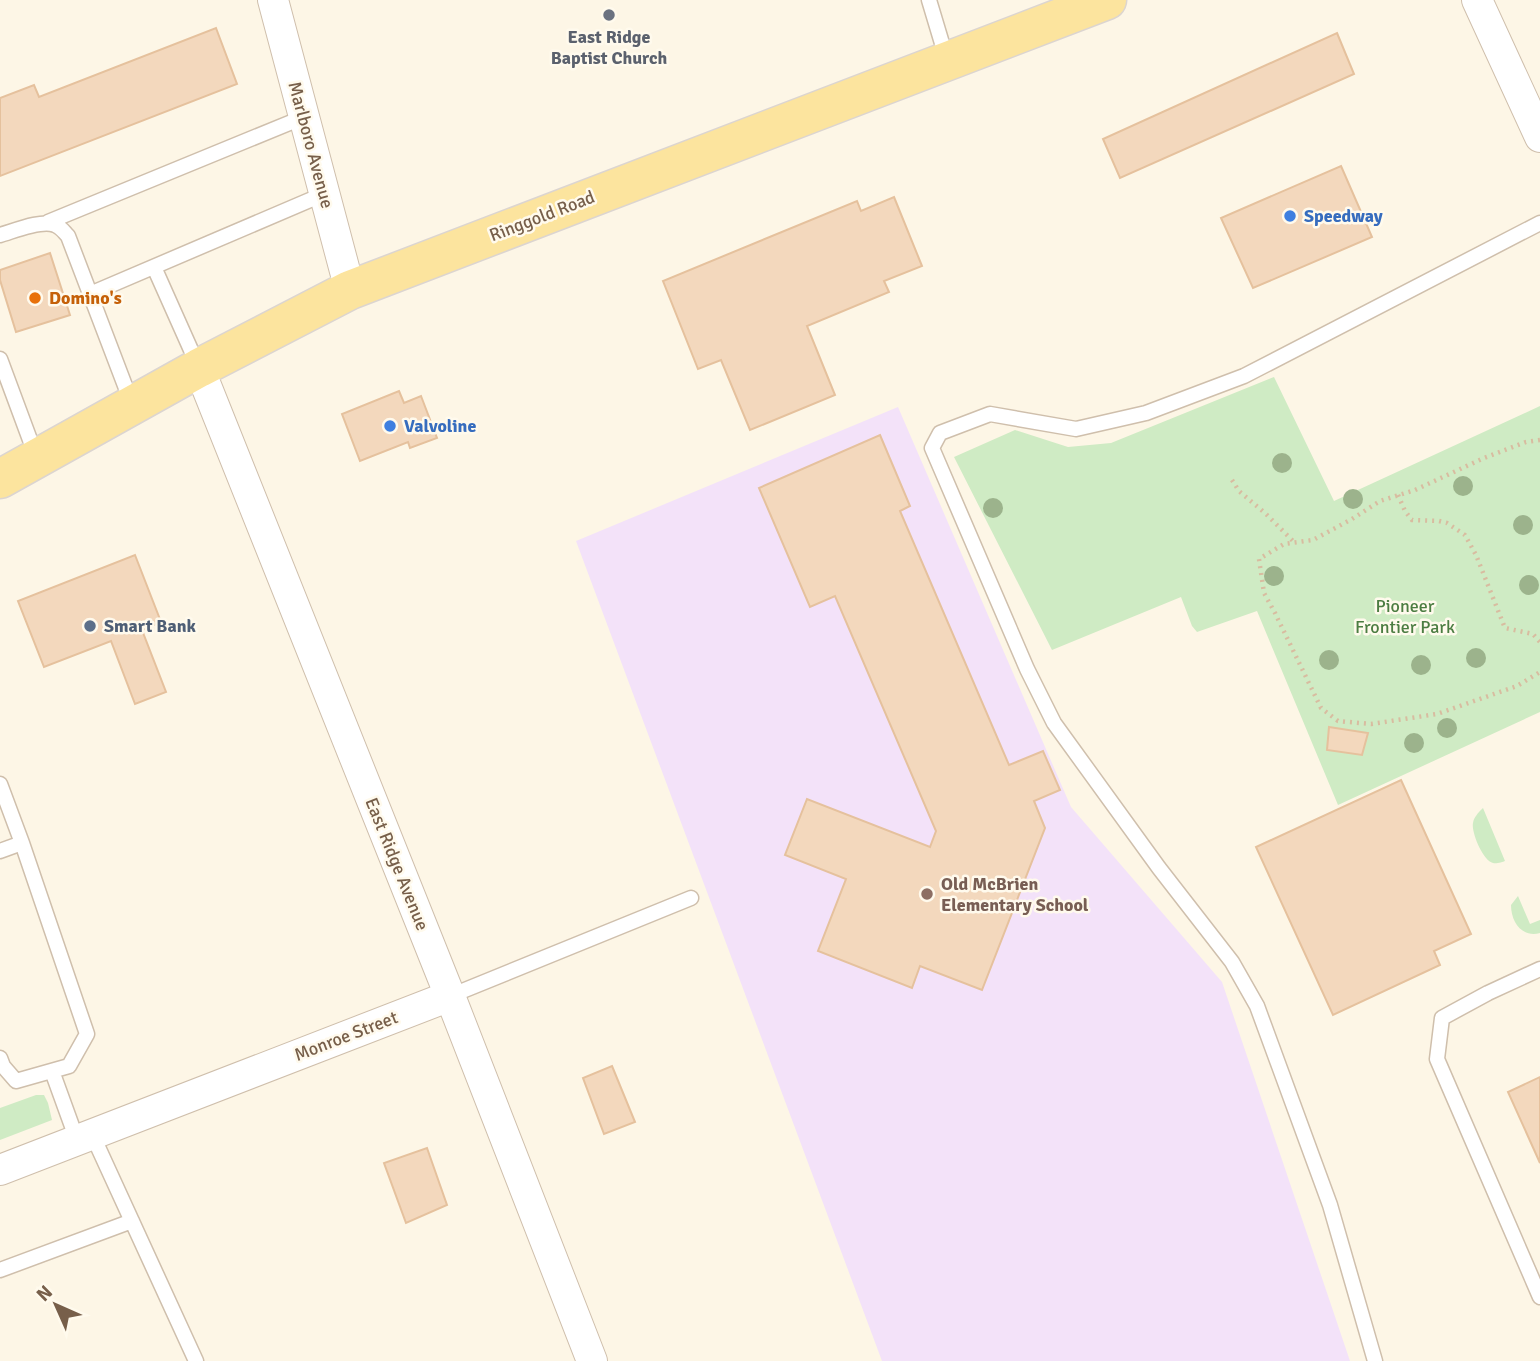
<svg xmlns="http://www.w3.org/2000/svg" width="1540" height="1361" viewBox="0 0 1540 1361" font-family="Signika,sans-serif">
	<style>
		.education { fill: #f3e2f9 }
		.green { fill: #cfebc4 }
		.building { fill: #f3d8bd; stroke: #e5c19d; stroke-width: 2 }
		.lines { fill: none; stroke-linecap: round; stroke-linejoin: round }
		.service-casing { stroke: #cfbfac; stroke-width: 17 }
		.minor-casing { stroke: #cfbfac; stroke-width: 32 }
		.primary-casing { stroke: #dcd5d0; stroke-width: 41 }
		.path { stroke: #d8bca0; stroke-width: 4.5; stroke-dasharray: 2 5; stroke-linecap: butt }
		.service { stroke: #fff; stroke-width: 14 }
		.minor { stroke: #fff; stroke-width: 30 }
		.primary { stroke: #fce49e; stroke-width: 38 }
		.tree { fill: #9cb38c }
		.worship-dot { fill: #6b7280; stroke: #fffaed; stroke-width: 2.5 }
		.shop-dot { fill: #3f7fe0; stroke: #fffaed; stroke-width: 2.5 }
		.food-dot { fill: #e8710a; stroke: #fffaed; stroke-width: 2.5 }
		.service-dot { fill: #5c6f8a; stroke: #fffaed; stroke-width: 2.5 }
		.education-dot { fill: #8d6e63; stroke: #fffaed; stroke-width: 2.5 }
		.labels { text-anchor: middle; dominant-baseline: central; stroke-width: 5; stroke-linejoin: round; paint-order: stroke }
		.worship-label { font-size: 18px; font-weight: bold; fill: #5b616d; stroke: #fffaed }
		.street-label { font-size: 18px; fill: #775f4a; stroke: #fffaed }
		.shop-label { font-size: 18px; font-weight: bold; fill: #366cbe; stroke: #fffaed; text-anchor: start }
		.food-label { font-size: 18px; font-weight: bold; fill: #c56008; stroke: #fffaed; text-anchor: start }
		.park-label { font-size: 18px; fill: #4c7d42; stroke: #fffaed }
		.service-label { font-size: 18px; font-weight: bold; fill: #4e5e75; stroke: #fffaed; text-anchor: start }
		.education-label { font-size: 18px; font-weight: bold; fill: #785e54; stroke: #fffaed; text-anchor: start }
	</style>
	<rect width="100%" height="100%" fill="#fdf6e6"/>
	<!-- education -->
	<path class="education" d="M898,407L1071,807L1222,982L1350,1361H882L576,541Z"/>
	<!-- green -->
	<path class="green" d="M1274,377L1334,501L1540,406V712L1338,805L1257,611L1197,632L1192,626L1181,597L1052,650L954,457L1015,430L1068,447L1111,443Z
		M1483,808L1505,861C1503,862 1496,864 1493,863C1483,861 1471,832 1473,823C1474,817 1478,813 1483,808Z
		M1518,896L1530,924L1540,920V933C1522,938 1511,922 1511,905Z
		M36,1095H44L48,1103L52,1120L0,1140V1108Z"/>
	<!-- building -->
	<path class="building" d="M216,28L237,84L0,176V98L34,85L39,97Z
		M1337,33L1354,74L1120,178L1103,139Z
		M1341,166L1372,237L1253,288L1221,218Z
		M894,197L922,266L884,281L889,292L807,326L835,395L750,430L721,360L698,369L663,281L857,201L861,211Z
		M50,253L70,315L16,332L0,280V270Z
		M399,391L404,403L421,396L437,438L410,448L408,442L360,461L342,414Z
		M880,435L910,506L900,511L1009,765L1043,751L1060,790L1034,801L1045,828L982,990L920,966L912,988L818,951L846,879L785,855L807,799L930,847L936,831L835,596L810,607L759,488Z
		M135,555L161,622L142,630L166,692L135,704L111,641L44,667L18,601Z
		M1329,727L1368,733L1362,755L1327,750Z
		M1401,780L1471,934L1434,951L1440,965L1333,1015L1256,847Z
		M612,1066L635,1122L604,1134L583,1078Z
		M1540,1077V1163L1508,1092Z
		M427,1148L447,1205L406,1223L384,1163Z"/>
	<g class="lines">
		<defs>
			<path id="service" d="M929,0L947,60
				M48,222L304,117
				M0,235C14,231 42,219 55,225C61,227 64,232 68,236L132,404
				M154,267L199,368
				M90,294L324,194
				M0,359L36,456
				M0,784L22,843L0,851
				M1540,969L1488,993L1442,1018L1437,1059L1540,1297
				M450,996L691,898
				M0,1058L3,1066L16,1081L69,1066L87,1034L22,843
				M52,1071L77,1140
				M92,1134L196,1361
				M0,1270L132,1221
				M1375,1361L1330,1205L1257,1006L1232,962L1159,868L1054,723L1027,669L932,448L940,433L990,414L1076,429L1146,413L1244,376L1540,223"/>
			<path id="minor" d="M273,0L350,290
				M1477,0L1540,137
				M199,368L450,996L592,1361
				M0,1170L450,996"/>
			<path id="primary" d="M0,479L199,368L350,290L1107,0"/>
		</defs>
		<!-- service casing -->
		<use href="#service" class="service-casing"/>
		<!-- minor casing -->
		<use href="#minor" class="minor-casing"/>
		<!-- primary casing -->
		<use href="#primary" class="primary-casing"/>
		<!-- path -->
		<path class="path" d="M1540,440L1526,442L1484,458L1415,490L1380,501L1352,519L1313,540L1284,544L1259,559L1264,593L1275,613L1321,708L1338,721L1371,724L1437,714L1517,686L1540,672
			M1232,480L1239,491L1266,514L1295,543
			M1398,495L1405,511L1412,520L1439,521L1447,523L1465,535L1476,555L1505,628L1533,634L1540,642"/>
		<!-- service -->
		<use href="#service" class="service"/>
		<!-- minor -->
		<use href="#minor" class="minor"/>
		<!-- primary -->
		<use href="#primary" class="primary"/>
	</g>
	<!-- trees -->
	<g class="tree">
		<circle cx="1282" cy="463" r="10"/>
		<circle cx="1463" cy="486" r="10"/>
		<circle cx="1353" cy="499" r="10"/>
		<circle cx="993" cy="508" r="10"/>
		<circle cx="1523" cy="525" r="10"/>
		<circle cx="1274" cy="576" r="10"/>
		<circle cx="1529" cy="585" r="10"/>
		<circle cx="1476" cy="658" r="10"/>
		<circle cx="1329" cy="660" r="10"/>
		<circle cx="1421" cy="665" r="10"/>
		<circle cx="1447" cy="728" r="10"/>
		<circle cx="1414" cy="743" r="10"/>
	</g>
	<!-- markers -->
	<circle class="worship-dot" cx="609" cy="15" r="7"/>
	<g class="shop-dot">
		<circle cx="1290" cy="216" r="7"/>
		<circle cx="390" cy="426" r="7"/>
	</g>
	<circle class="food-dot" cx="35" cy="298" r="7"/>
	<circle class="service-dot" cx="90" cy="626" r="7"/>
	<circle class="education-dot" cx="927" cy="894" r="7"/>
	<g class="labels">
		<!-- worship labels -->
		<g class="worship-label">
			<text x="609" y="37">East Ridge<tspan x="609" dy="21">Baptist Church</tspan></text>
		</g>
		<!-- street labels -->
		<g class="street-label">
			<text transform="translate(311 145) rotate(75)">Marlboro Avenue</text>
			<text transform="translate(542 216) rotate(-21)">Ringgold Road</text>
			<text transform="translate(397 864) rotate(68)">East Ridge Avenue</text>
			<text transform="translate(346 1036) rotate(-21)">Monroe Street</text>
		</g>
		<!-- shop labels -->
		<g class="shop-label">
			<text x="1304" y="216">Speedway</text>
			<text x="404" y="426">Valvoline</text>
		</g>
		<!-- food labels -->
		<g class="food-label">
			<text x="49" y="298">Domino's</text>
		</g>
		<!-- park labels -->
		<g class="park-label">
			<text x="1405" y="606">Pioneer<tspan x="1405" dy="21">Frontier Park</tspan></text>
		</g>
		<!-- service labels -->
		<g class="service-label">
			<text x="104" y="626">Smart Bank</text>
		</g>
		<!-- education labels -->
		<g class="education-label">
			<text x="941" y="884">Old McBrien<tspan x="941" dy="21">Elementary School</tspan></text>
		</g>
	</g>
	<!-- north arrow -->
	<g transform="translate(56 1305) rotate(315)" stroke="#fffaed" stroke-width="5" paint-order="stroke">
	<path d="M0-5L12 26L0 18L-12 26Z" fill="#775f4a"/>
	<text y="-10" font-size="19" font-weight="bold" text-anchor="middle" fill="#775f4a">N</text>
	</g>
</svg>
